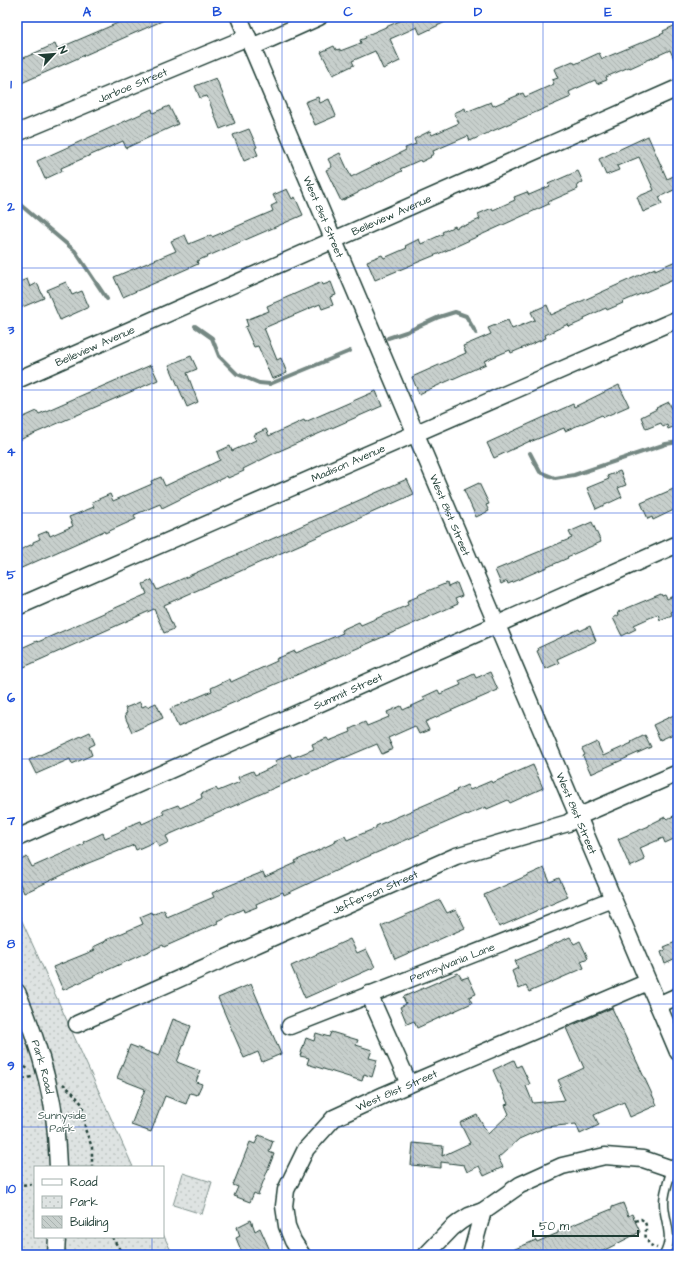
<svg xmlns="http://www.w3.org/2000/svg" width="695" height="1272" viewBox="0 0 695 1272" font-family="'Architects Daughter',sans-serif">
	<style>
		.park { fill: url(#park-dots); stroke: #7e908b }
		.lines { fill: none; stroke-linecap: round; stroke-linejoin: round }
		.stream { stroke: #758883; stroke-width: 4 }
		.building { fill: url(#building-back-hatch); stroke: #1f3d34 }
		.service-casing { stroke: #1f3d34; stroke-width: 11 }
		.minor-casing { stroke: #1f3d34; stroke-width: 19 }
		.path { stroke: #1f3d34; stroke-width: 2.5; stroke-dasharray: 3 3; stroke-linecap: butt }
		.service { stroke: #fff; stroke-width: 8 }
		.minor { stroke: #fff; stroke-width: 16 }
		.grid { fill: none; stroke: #1d4ed8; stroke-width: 1; stroke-opacity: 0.55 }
		.labels { text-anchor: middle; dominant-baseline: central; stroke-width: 3; stroke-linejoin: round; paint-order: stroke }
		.street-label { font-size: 11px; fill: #1f3d34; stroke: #fff }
		.park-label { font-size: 11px; fill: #455e57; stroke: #fff }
		.neatline { fill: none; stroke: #1d4ed8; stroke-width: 1.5 }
		.grid-label { font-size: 13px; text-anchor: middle; font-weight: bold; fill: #1d4ed8 }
	</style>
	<defs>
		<pattern id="park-dots" width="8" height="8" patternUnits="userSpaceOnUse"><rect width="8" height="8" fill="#dee3e2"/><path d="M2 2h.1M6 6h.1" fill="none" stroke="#bec4c2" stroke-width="1.8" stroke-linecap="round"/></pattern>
		<pattern id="building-back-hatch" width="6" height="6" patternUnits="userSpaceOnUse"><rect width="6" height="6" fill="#c7cfcc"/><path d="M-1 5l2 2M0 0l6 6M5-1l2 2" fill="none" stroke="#aab3b0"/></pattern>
	</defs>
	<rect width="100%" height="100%" fill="#fff"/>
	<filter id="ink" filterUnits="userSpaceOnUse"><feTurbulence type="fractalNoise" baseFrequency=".025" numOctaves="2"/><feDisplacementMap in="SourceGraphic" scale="8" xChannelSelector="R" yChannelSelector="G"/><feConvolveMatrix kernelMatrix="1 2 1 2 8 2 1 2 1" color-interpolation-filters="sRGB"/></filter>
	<g filter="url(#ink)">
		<!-- park -->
		<path class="park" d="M17,910L133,1167H35V1237H163V1234L173,1255H17Z
			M183,1173L212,1182L202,1214L173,1205Z"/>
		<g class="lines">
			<!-- stream -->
			<path class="stream" d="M17,202L75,251L107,299
				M195,326L212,338L219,356L237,374L259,383L270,384L350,351
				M388,338L406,332L439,317L455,312L466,316L476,333
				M530,453L540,472L555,478L574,475L666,444L678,442"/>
		</g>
		<!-- building -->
		<path class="building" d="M118,17H171L17,85V61L55,44L57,49L120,22Z
			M409,17H456L420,34L417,27L390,39L400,61L383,69L375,51L352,61L354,65L333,75L321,52L334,46L336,50L340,49V51L361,43L360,40L366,38L365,36Z
			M678,24V68L670,50L630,68L629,67L606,77L607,80L597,84L595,80L573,90L569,92L571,97L506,125L470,141L468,136L433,151L434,154L430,156L431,157L421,162L420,160L400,169L402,171L358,192V193L341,201L326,170L332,167L328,159L340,153L351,177L406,150L405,148L416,144L414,139L430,131L432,135L459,123L454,113L465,108L466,112L491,102L493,106L523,93L525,97L554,84L552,80L558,78L554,69L573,61L575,64L599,53L602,59L638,44L664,33L663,31Z
			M216,78L235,123L220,129L207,96L200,98L195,86Z
			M318,97L320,103L329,99L336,116L315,125L305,102Z
			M169,106L178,124L126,148L123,141L61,168L62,171L45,179L37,161L152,109L153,113Z
			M249,129L257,147L255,148L258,155L244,161L233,135Z
			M648,136L667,179L678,174V188L659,197L662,204L643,212L637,197L654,190L639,157L617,166L619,170L606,175L599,159Z
			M578,171L583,182L577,185L578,189L548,202L549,204L450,249L375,280L367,261L382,255L384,258L407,248L405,246L419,239L421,244L443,234L442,232L455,226L456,228L462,225L464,226L480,219L478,214L492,208L493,210L515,200L514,197L527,192L529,195L550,186L548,184Z
			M287,189L292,199L295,197L303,215L229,247L197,261L198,264L123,297L114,277L176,251L171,241L185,235L189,244L211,235L212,237L273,211L271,206L277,203L273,195Z
			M678,260V278L622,302L623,303L607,310L606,308L584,318L585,320L569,327L568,324L545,335L546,338L511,353L510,350L484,361L486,364L419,394L412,377L466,353L463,346L491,334L488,328L508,320L512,329L535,320L531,312L547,305L551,315L655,268V270Z
			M27,279L30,287L37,283L44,298L20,308L17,301V283Z
			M66,282L72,295L82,291L89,307L60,320L47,290Z
			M322,282L323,285L331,282L336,295L330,297L333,305L322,309L320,304L264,328L277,360L281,358L287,373L272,379L258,346L254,347L245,327L248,326L246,320L269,311L267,306Z
			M191,356L197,369L187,373L198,402L187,407L169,365Z
			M151,365L158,380L17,441V420L37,411L39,414Z
			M619,385L629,406L604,417L602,415L565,431L564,428L530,442V441L494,458L487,443L573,404L574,407Z
			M376,391L382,406L277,452L243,469L244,471L228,478L227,476L162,508L160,504L134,515L136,519L105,533L104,531L17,570V551L33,544V542L40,539L38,535L48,531L50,536L73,526L69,517L94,507L92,502L110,494L113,501L152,484L151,481L161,477L165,486L220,460L217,452L230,446L232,451L256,440L253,435L266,429L269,436L304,420L305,422Z
			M669,402L678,422V425L668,429L667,425L663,427L661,423L646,429L641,417L657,409L656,408Z
			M620,471L626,485L618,488L622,497L596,509L587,488L609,479L607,476Z
			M407,479L414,494L164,605L174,629L164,633L154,609L24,667L17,650L37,641L38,642L147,594L143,584L152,580L157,590Z
			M479,483L489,504L486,505L489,511L476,517L464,490Z
			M678,487V508L653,520L652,517L648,519L641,503Z
			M592,522L601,542L567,557L568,558L508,584L507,581L501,584L495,570L572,538L569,532Z
			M447,583L448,587L457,583L462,596L455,599L458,604L178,727L170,709L212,691L211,688L230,679L231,682L277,661L276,659L295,651L296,653L343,633L341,630L359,622L361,625L408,605L407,601L419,596L418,595Z
			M661,594L662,596L665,595L667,599L675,595L678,602V609L671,612L672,615L660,620L658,614L634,625L636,629L622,636L613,618L619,615L618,612Z
			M590,626L596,641L557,659L559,663L545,669L537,651L539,650L538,648L579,629L580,631Z
			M490,672L498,690L425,722L429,730L419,734L415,726L388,738L393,749L382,754L377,744L344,758V757L166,836L169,842L159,847L156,841L136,850L134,845L86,864L24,893L17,877V862L27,857L32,867L84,844L83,842L103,833L105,838L126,829V827L141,821L142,824L164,814L162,811L178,805L180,808L202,798L201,794L216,788L218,791L240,782L238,777L253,771L255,775L277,765L275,761L290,754L292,758L314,749L312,744L327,738L329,741L351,732L350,729L365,722L367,726L389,717L387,712L401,706L403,710L425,700L423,697L438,690L440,694L461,685L459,681L474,674L476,678Z
			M140,702L142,707L147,705V707L156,703L163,718L132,732L126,719L125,714L127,713L125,708Z
			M678,713V732L660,740L653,725Z
			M90,732L95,744L89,747L92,755L72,764L70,759L36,774L29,760Z
			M645,735L651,747L591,774L583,756L585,755L582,749L597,742L603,756L632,743L631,742Z
			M533,765L543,788L510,803L508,800L487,809L486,807L467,815L466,814L346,866L284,895L283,892L256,904L257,907L244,912L243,909L217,921L218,923L164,947L163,945L63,990L53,967L95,950L93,947L106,941V940L143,924L140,917L152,912L153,915L164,910L167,917L214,897L212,893L233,884L263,872L265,877L296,863L295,861L336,842L335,840L345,836L347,840L376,828V826L457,791L456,790L467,785L470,790L491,781L492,783Z
			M678,814V837L665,843L663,838L640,848L645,860L630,867L618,839L649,826V825L665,817L667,819Z
			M544,868L550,882L559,878L568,897L499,927L484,895Z
			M440,900L447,913L456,909L465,928L395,959L381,926Z
			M570,937L574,944L580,941L588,958L581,961L584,968L529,992L526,986L519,989L512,971L518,968L515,961Z
			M350,939L357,953L366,949L375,967L305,998L291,966Z
			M678,941V958L665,964L661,952L666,950L664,947Z
			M458,973L462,979L468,977L476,994L469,997L472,1003L417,1028L414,1021L407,1024L400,1007L406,1004L403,997Z
			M251,984L281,1054L262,1062L258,1052L244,1058L218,998Z
			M612,1008L657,1105L630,1117L624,1102L594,1115L599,1125L580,1134L576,1124L546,1127L519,1139L498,1158L503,1167L484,1176L479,1166L467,1172L464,1165L441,1162V1168L411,1165L413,1143L443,1146L442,1156L470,1143L460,1123L477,1115L488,1134L509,1114L505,1105L508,1104L493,1070L514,1060L517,1067L521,1065L530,1084L526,1086L533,1103L565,1100L559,1087L561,1086L558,1080L584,1068L566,1028Z
			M173,1019L191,1026L177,1062L200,1071L196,1082L202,1084L197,1095L190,1093L186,1104L165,1096L151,1132L131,1125L145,1089L117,1078L130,1045L159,1056Z
			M331,1032L358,1040L356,1045L372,1050L369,1058L377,1060L372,1077L364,1074L362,1081L307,1064L309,1058L300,1056L306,1038L314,1041L316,1033L329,1037Z
			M259,1135L273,1141L269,1152L274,1154L258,1195L254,1193L250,1202L234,1196L238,1187L233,1185L250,1142L255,1144Z
			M623,1203L628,1216L632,1214L640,1232L597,1254L596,1251L588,1255H501L536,1240L537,1242L558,1233V1231L612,1209V1207Z
			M251,1220L255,1231L260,1228L272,1255H243L236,1238L240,1236L237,1227Z"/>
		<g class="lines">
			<defs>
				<path id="service" d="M664,1255C675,1237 664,1221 664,1203C664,1191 669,1180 672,1169"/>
				<g id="minor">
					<path id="s1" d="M239,17L678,1052"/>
					<path d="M252,47L319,17"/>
					<path id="s2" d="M17,133L248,37"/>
					<path id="s3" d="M17,380L678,88"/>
					<path id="s4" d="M17,607L678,319"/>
					<path id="s5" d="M17,838L678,544"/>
					<path id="s6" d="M17,992C32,1027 45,1066 52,1103C56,1124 57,1146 58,1167"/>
					<path d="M369,994L409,1084"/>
					<path d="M658,1005L678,996"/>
					<path id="s7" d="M77,1024L456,856L568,823L577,817L678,773"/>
					<path id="s8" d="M290,1026L613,899"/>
					<path d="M56,1255L57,1237"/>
					<path id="s9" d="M302,1255L293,1241L287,1226L284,1206L286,1190L306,1149L334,1118L384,1095L648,982"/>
					<path d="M426,1255L452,1228L461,1221L469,1216L483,1211L520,1185L562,1166L605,1156L643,1159L678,1171"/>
					<path d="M471,1255L483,1211"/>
				</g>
			</defs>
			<!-- service casing -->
			<use href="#service" class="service-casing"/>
			<!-- minor casing -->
			<use href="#minor" class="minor-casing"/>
			<!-- path -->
			<path class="path" d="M17,1058L23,1066L30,1070
				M17,1080L32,1077
				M63,1084L73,1093L82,1104L84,1112L85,1129L92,1147V1167
				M17,1185L35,1184
				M635,1221L641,1219C650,1225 644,1230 646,1239L650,1245L657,1248
				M112,1237L123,1255"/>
			<!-- service -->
			<use href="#service" class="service"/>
			<!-- minor -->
			<use href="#minor" class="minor"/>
		</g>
	</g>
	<!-- grid -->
	<path class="grid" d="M152,17V1167M282,17V1255M413,17V1255M543,17V1255M17,145H678M17,268H678M17,390H678M17,513H678M17,636H678M17,759H678M17,882H678M17,1004H678M17,1127H678M152,1237V1255"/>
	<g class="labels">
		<!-- street labels -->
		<g class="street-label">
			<text stroke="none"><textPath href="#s2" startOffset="125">Jarboe Street</textPath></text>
			<text stroke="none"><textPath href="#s3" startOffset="409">Belleview Avenue</textPath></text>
			<text stroke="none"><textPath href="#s1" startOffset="217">West 81st Street</textPath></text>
			<text stroke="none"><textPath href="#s3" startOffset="85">Belleview Avenue</textPath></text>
			<text stroke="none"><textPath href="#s4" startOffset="361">Madison Avenue</textPath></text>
			<text stroke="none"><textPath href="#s1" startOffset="541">West 81st Street</textPath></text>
			<text stroke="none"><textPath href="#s5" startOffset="362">Summit Street</textPath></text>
			<text stroke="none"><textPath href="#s1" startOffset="865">West 81st Street</textPath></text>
			<text stroke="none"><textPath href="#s7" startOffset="326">Jefferson Street</textPath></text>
			<text stroke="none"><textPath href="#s8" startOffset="174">Pennsylvania Lane</textPath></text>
			<text stroke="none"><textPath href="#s6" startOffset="79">Park Road</textPath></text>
			<text stroke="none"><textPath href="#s9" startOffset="225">West 81st Street</textPath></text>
		</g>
		<!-- park labels -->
		<g class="park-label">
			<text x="62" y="1115">Sunnyside<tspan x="62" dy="13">Park</tspan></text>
		</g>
	</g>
	<!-- margin -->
	<rect width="695" height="1272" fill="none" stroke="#fff" stroke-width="44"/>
	<!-- legend -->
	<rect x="34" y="1166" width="130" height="72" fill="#ffffff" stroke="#a5b1ae"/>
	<rect x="42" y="1179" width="20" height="6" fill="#ffffff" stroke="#a5b1ae"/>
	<text x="70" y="1186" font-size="12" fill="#1f3d34">Road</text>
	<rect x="42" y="1196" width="20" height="12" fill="url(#park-dots)" stroke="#a5b1ae"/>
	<text x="70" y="1206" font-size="12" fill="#1f3d34">Park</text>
	<rect x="42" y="1216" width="20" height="12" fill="url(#building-back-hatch)" stroke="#a5b1ae"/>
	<text x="70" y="1226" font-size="12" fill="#1f3d34">Building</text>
	<!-- north arrow -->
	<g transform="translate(54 54) rotate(64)" stroke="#ffffff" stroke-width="3" paint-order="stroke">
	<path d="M0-3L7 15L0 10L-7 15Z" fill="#1f3d34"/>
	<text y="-6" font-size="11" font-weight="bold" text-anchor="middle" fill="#1f3d34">N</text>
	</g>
	<!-- scale -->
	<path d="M533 1230v6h105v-6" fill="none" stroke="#1f3d34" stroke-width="2"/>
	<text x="539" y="1230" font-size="12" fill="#1f3d34" stroke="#ffffff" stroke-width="3" paint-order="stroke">50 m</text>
	<rect x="22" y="22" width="651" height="1228" class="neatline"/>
	<g class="grid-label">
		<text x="87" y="16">A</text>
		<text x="217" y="16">B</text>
		<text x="348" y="16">C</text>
		<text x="478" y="16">D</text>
		<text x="608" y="16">E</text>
		<text x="11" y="88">1</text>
		<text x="11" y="211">2</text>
		<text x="11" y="334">3</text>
		<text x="11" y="456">4</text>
		<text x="11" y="579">5</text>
		<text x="11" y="702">6</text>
		<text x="11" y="825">7</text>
		<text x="11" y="948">8</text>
		<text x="11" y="1070">9</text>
		<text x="11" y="1193">10</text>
	</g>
</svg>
